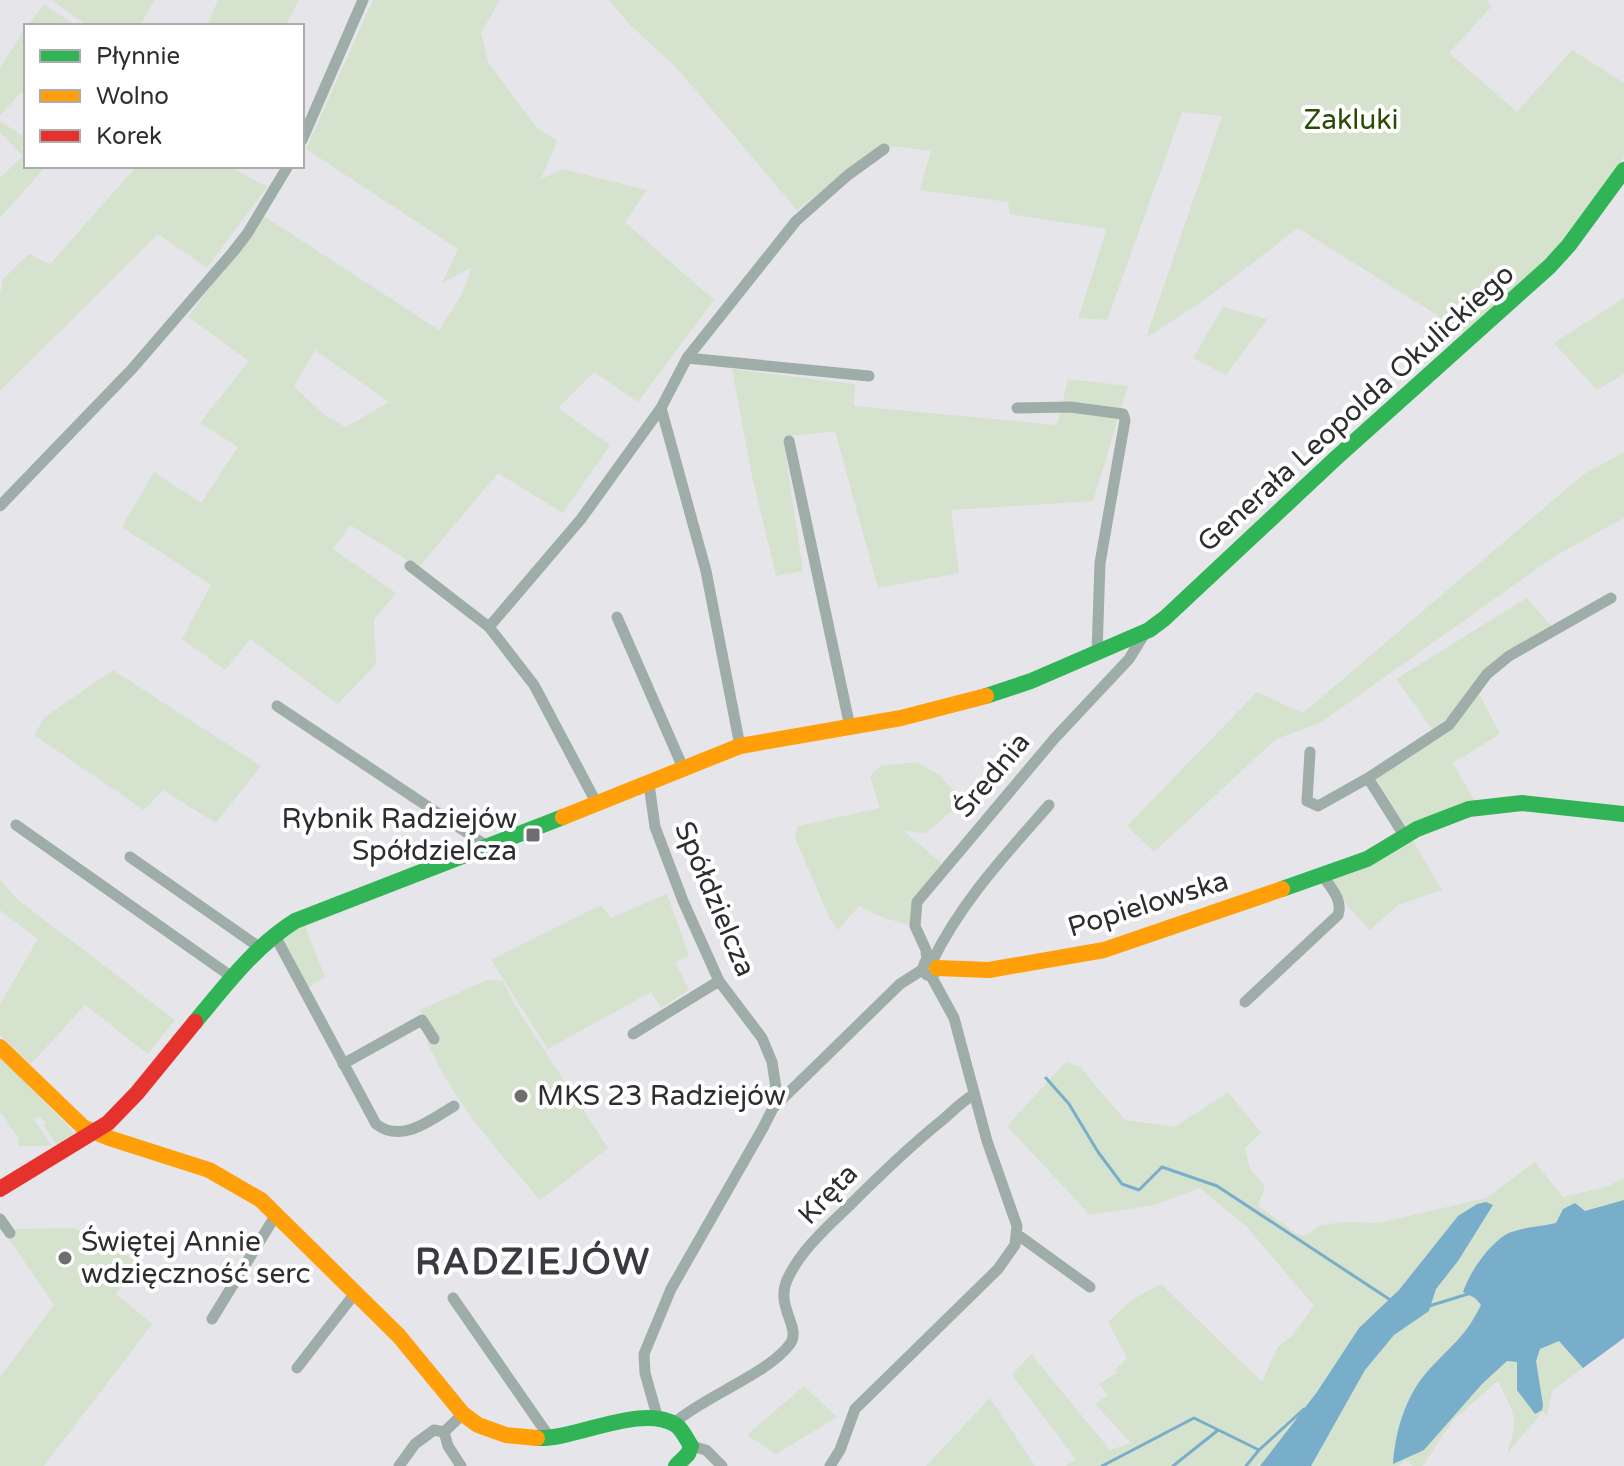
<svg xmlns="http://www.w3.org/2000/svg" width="1624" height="1466" viewBox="0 0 1624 1466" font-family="'Varela Round',sans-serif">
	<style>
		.green { fill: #d5e2ce; fill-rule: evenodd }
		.water { fill: #79aeca }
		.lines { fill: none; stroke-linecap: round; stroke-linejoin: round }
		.stream { stroke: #79aeca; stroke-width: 3 }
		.street { stroke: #9fada9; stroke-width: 11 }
		.fast { stroke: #30b455; stroke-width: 16 }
		.slow { stroke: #ff9f0a; stroke-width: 16 }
		.jam { stroke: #e5322d; stroke-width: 16 }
		.poi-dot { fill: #6e6e71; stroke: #fff; stroke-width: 3 }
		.labels { text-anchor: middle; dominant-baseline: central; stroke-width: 8; stroke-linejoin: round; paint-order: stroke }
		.park-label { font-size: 28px; fill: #2b4c09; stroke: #fff }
		.street-label { font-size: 28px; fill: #2e2e30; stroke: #fff }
		.poi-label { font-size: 28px; fill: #2e2e30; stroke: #fff; text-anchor: start }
		.district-label { font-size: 36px; font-weight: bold; letter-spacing: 2px; fill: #3a3a3f; stroke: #fff }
	</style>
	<rect width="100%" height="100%" fill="#e6e5ea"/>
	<!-- green -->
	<path class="green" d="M52,0H154L140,26H88Z
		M218,0H299L285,26H207Z
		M373,0H500L481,33L488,62L536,127L557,141L541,179L563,169L647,190L625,222L714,300L638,402L594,372L558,408L610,445L563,513L498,473L419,567L350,525L333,549L396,593L374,620L376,664L338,704L250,639L225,670L182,639L211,585L122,527L154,472L201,503L238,447L200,423L249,361L188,317L264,216L439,330L461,296L472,267L442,283L458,249L306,149ZM315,350L389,402L346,427L326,416L294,387Z
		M609,0H1486L1492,6L1449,53L1517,112L1572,50L1624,83V157L1559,247L1507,298L1464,332L1298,228L1203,301L1146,338L1222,116L1182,112L1107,320L1078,318L1107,229L1010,214L1008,202L920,190L931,151L893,146L854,165L797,210L676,67L630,25Z
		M44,4L76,26H27Z
		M26,27V89L18,95L0,116V68Z
		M0,121L26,138V166H46L0,218V178L23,156L0,132Z
		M137,166H229L267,187L207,268L158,234L0,391V295L3,279L29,254L50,264Z
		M1624,298V374L1597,390L1554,343Z
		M1223,307L1267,319L1226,375L1193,358Z
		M732,369L855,384L854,406L1057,425L1068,379L1128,386L1093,501L951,510L959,573L878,588L835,431L783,437L803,571L776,576L752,476Z
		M1624,452V518L1555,556L1320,723L1276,739L1154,852L1127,826L1257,692L1303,713L1584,474Z
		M1527,598L1552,627L1495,661L1452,714L1433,730L1396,679Z
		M113,670L261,766L216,823L163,790L144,810L34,735L45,717Z
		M1478,692L1500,734L1453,763L1477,805L1406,830L1376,778L1457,719Z
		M917,762L939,775L962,799L955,808L926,833L904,831L942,864L912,900L910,925L884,918L859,906L838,930L830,919L795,838L798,826L880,808L870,776L880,766Z
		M1411,838L1442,890L1398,905L1370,930L1350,909L1330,878Z
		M0,880L17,899L175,1020L148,1054L85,1005L31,1064L0,1035V1004L38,939L0,910Z
		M667,894L689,956L675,962L689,990L661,1008L651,992L548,1049L491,960L601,905L611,918Z
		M304,924L325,977L306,989L282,938Z
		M487,980L503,981L514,1004L608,1148L540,1200C498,1151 453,1102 427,1041L437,1037L420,1010Z
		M0,1057L73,1131L72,1138L58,1146L43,1125L46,1122L40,1116L34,1120L52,1146H18L19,1139L0,1111Z
		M1066,1062L1080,1067L1125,1120L1175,1127L1228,1092L1261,1133L1245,1148L1250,1169L1265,1186L1258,1206L1297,1234L1304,1236L1321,1225L1345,1222L1379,1223L1486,1198L1535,1162L1563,1197L1609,1186L1624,1178V1338L1552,1391L1547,1416L1543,1411L1507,1454C1520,1415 1514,1416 1498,1381L1452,1421L1423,1466H1413L1405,1460L1399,1466H1066L1076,1459L1012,1375L1031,1354L1110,1450L1131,1443L1095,1404L1108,1395L1099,1384L1117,1373L1115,1370L1127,1358L1108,1322L1132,1300L1161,1284L1262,1382L1277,1348L1293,1335L1314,1306L1247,1227L1200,1188L1154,1205L1090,1215L1007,1126Z
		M75,1228L107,1247L138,1261L116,1294L152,1324L44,1466H0V1377L54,1305L7,1236L16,1229Z
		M804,1386L837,1417L776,1454L747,1435Z
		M990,1398L1035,1466H926Z"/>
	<!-- water -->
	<path class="water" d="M1624,1200V1338L1583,1368L1559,1341L1540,1349L1536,1361L1543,1405L1542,1410L1535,1414L1517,1390V1362L1507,1361L1482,1384L1424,1450L1393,1464C1395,1433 1405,1397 1427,1372C1450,1346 1465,1338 1481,1305L1475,1298L1463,1292C1470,1272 1487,1247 1505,1235C1518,1227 1541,1227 1556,1223L1563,1209L1575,1203L1585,1211Z
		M1486,1202L1493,1205L1458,1261L1436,1289L1429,1311L1394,1335L1365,1370L1311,1466H1260L1317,1392L1359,1328L1399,1290L1458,1216L1477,1204Z"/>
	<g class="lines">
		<!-- stream -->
		<path class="stream" d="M1046,1078L1069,1104L1098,1152L1122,1184L1139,1190L1162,1167L1217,1186L1392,1301
			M1429,1306L1468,1294
			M1102,1466L1194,1418L1259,1450
			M1173,1466L1217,1431
			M1246,1466L1259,1450L1304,1409"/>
		<!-- street -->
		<path class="street" d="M302,140L363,0
			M687,358L869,376
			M1017,408L1070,407L1123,414L1125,420L1100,563L1097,653
			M789,441L850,727
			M0,506L132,369L233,252L247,234L288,166
			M410,566L489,627L534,685L597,804
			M617,617L684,770
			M489,627L581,519L661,408
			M277,706L487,846
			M740,746L706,571L661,408L687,358L796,221L848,175L884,149
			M1310,752L1307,801L1318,806L1368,778L1449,725L1487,674L1509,656L1611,598
			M1368,778L1404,835
			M649,784L655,827L683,901L719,981L762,1038L772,1062L776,1088L773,1108L763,1128L671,1289L644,1354L645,1373L658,1419
			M16,825L232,977
			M130,857L259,947
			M274,934L376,1124C402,1144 430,1120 454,1106
			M927,962L926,950L915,926L917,902L1054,739L1129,659L1145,633
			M932,962C960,903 1006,854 1049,805
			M1245,1002L1338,915C1343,900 1331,888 1323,876
			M633,1034L719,981
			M343,1064L422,1020L434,1039
			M773,1108L900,984L922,970L925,962H932L936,966L935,973L927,975L922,970
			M0,1219L10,1233
			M1018,1235L1090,1287
			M453,1298L550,1438
			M212,1319L277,1213
			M297,1368L356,1292
			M674,1423C705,1396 768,1374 790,1344C802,1328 775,1307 787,1280C800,1251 827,1227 850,1205C879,1176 908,1148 940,1122C951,1113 961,1102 973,1095
			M444,1432L448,1446L461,1466
			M691,1446L706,1450L722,1466
			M399,1466L415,1444L434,1430L444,1432L463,1414
			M830,1466L840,1450L855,1409L998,1269L1015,1245L1017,1226L987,1141L954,1018L931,976"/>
		<!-- fast -->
		<path class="fast" d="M986,696L1031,681L1149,630L1165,618L1336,458L1550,266L1569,245L1624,170
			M1282,889L1367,859L1417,829L1469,809L1522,803L1624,814
			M195,1022C226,985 254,947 295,921L563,817
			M537,1438C575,1440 641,1403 676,1425C682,1429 687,1440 691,1446L688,1454L676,1466"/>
		<!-- slow -->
		<path class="slow" d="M563,817L740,746L901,718L986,696
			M937,968L989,970L1104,950L1282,889
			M0,1047L83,1127L109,1138L209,1170L261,1200L399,1336L463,1414L478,1425L506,1435L537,1438"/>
		<!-- jam -->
		<path class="jam" d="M0,1189L108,1123L137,1093L195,1022"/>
	</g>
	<!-- markers -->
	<g class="poi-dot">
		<rect x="525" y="827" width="16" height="16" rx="4"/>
		<circle cx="521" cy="1096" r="8"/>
		<circle cx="65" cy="1258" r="8"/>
	</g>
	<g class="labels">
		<!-- park labels -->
		<g class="park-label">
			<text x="1351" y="120">Zakluki</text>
		</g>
		<!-- street labels -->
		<g class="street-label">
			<text transform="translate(1356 408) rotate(-42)">Generała Leopolda Okulickiego</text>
			<text transform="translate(992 775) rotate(-50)">Średnia</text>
			<text transform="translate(715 899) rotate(67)">Spółdzielcza</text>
			<text transform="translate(1148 904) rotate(-17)">Popielowska</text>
			<text transform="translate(828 1194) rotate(-46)">Kręta</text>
		</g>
		<!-- poi labels -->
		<g class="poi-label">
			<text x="517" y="819" text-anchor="end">Rybnik Radziejów<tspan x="517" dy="32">Spółdzielcza</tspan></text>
			<text x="537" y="1096">MKS 23 Radziejów</text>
			<text x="81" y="1242">Świętej Annie<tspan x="81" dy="32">wdzięczność serc</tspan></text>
		</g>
		<!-- district labels -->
		<g class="district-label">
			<text x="533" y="1262">RADZIEJÓW</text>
		</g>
	</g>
	<!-- legend -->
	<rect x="24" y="24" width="280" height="144" fill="#ffffff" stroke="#ababac" stroke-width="2"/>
	<rect x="40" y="50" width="40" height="12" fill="#30b455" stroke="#ababac" stroke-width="2"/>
	<text x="96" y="64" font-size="24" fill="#2e2e30">Płynnie</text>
	<rect x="40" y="90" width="40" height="12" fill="#ff9f0a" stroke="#ababac" stroke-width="2"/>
	<text x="96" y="104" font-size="24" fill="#2e2e30">Wolno</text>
	<rect x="40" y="130" width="40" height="12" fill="#e5322d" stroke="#ababac" stroke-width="2"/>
	<text x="96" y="144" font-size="24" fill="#2e2e30">Korek</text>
</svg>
